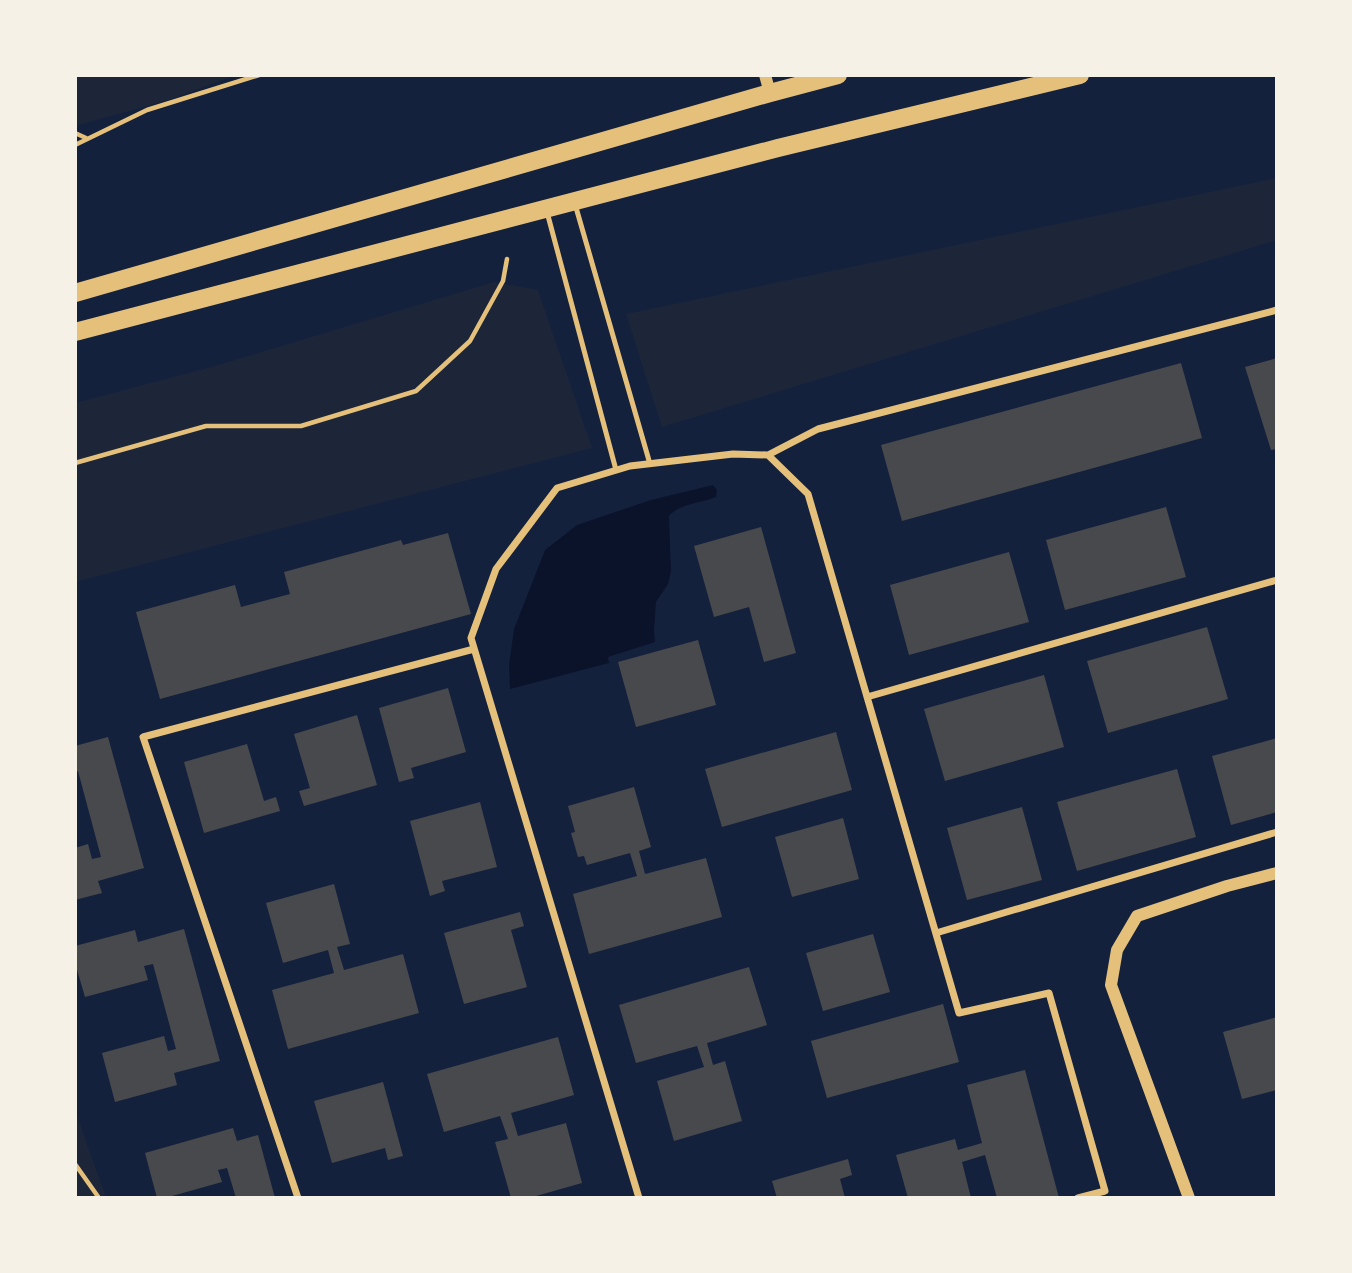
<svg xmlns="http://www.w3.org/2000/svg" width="1352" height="1273" viewBox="0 0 1352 1273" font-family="'Exo 2',sans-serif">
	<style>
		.green { fill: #1d2539 }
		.water { fill: #0b132b }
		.building { fill: #48494c }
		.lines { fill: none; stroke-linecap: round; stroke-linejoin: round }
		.path { stroke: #e5c07b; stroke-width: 4.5 }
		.service { stroke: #e5c07b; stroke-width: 5 }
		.minor { stroke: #e5c07b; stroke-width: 7 }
		.tertiary { stroke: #e5c07b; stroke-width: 12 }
		.primary { stroke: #e5c07b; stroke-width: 18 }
	</style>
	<rect width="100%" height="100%" fill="#14213d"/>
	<!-- green -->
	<path class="green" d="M75,75H235L172,99L75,126Z
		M1277,178V240L662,427L626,314Z
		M494,282L538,290L592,448L75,582V403L215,366Z
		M75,1110L106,1198H75Z"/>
	<!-- water -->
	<path class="water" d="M713,485L717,490L716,497C701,503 679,504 669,516L671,571L668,584L656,602L654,630L655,642L608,657L609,663L510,689L509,665L514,629L545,550L577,525L651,500Z"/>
	<!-- building -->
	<path class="building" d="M1277,358V449L1271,450L1245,367Z
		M1181,363L1202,438L902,521L881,445Z
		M1166,507L1186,577L1065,610L1046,540Z
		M761,527L796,653L764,662L749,607L714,617L694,546Z
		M448,533L471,614L160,699L136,612L235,585L241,607L290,594L284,572L401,540L403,545Z
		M1009,552L1029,622L909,655L890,585Z
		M1207,627L1228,699L1108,733L1087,661Z
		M698,640L716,705L636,727L618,662Z
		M1044,675L1064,747L945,781L924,709Z
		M448,688L466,752L411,768L414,778L399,782L379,708Z
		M357,715L377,785L304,806L299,791L310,788L294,734Z
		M836,732L852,790L722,827L705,769Z
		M108,737L144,868L98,881L102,893L75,900V848L88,844L92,859L101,857L78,771L75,772V746Z
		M1277,738V812L1231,825L1212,756Z
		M247,744L264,801L276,797L280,811L204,833L184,762Z
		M1177,769L1196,837L1077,871L1057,802Z
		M634,787L651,847L639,851L645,874L706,858L722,917L589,954L573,894L637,876L630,853L587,865L584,856L578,857L571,833L575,832L568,806Z
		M480,802L497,867L442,881L445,891L430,896L410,821Z
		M1022,807L1042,880L967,900L947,828Z
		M843,818L859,879L792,897L775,837Z
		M334,884L350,944L337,947L344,970L403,954L419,1013L288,1049L272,990L334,973L328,950L283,963L266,903Z
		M520,912L524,926L511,930L527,987L464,1004L444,933Z
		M184,929L220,1061L174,1073L177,1085L115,1102L102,1053L164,1036L168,1051L176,1049L153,964L144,966L148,980L85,997L75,963V946L135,930L138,942Z
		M873,934L890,992L823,1011L806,953Z
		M749,967L767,1025L707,1043L713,1065L725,1061L742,1121L674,1141L657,1081L704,1067L697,1046L636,1063L619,1005Z
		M943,1004L959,1062L827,1098L811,1041Z
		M1277,1017V1090L1242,1099L1223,1032Z
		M558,1037L574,1095L511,1113L518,1136L566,1123L582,1183L529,1198H511L495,1142L508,1139L500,1116L444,1132L427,1074Z
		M1025,1070L1059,1198H997L985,1155L962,1162L971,1198H908L896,1155L955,1139L958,1150L982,1143L967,1085Z
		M383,1082L403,1156L388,1160L385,1148L332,1163L314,1101Z
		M233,1128L237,1141L258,1135L275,1198H236L227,1168L218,1170L222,1182L165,1198H157L145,1153Z
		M848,1159L852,1175L840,1179L845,1198H777L772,1181Z"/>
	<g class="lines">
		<!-- path -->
		<path class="path" d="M75,133L86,138
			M75,145L147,110L259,75
			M75,463L206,426H301L416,391L470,341L503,281L507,259
			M75,1164L99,1198"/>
		<!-- service -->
		<path class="service" d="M575,204L650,464
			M547,212L616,470"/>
		<!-- minor -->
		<path class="minor" d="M768,455L818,429L1277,310
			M867,697L1277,580
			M936,933L1277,832
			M298,1198L143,737L474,649
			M639,1198L471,638L496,569L557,488L630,466L733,454L768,455L808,494L959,1013L1049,993L1105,1191L1078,1198"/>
		<!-- tertiary -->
		<path class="tertiary" d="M765,75L770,93
			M1189,1198L1111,985L1117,950L1137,916L1227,886L1277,873"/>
		<!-- primary -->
		<path class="primary" d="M75,293L770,93L838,75
			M75,332L778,148L1080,75"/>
	</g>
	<!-- border -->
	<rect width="1352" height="1273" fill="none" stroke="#f6f1e7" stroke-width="154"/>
</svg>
